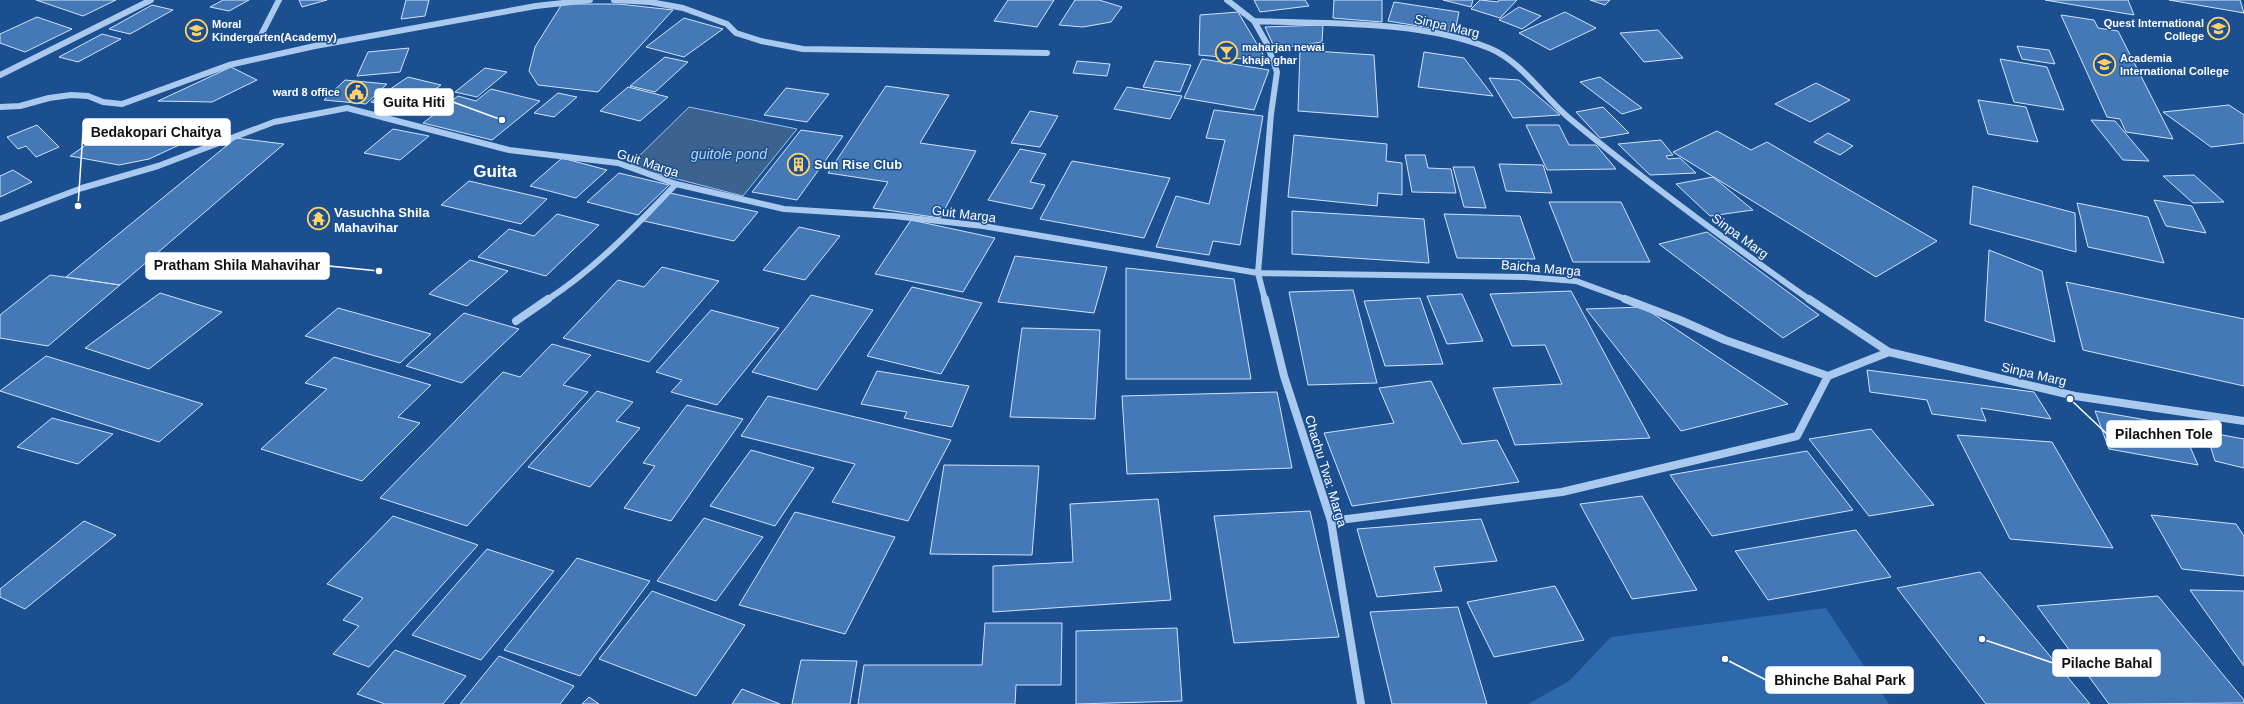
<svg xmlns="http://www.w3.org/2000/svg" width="2244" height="704" viewBox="0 0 2244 704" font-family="Helvetica,sans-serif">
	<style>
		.green { fill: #2e69ad }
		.water { fill: #3c6290; stroke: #9cc4f0 }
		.building { fill: #4478b7; stroke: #cfe3fa }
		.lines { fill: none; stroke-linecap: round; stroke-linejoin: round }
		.minor-far1 { stroke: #a9c9ee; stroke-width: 6 }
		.minor { stroke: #a9c9ee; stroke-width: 8 }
		.labels { text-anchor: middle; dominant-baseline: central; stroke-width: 3; stroke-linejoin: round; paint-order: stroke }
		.far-poi-label { font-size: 11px; font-weight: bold; fill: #fff; stroke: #1b4f8f; text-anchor: start }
		.street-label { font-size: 13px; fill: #fff; stroke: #1b4f8f }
		.poi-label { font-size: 13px; font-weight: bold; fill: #fff; stroke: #1b4f8f; text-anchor: start }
		.water-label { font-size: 14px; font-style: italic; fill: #b5d3f5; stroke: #1b4f8f }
		.district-label { font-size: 17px; font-weight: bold; fill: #fff; stroke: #1b4f8f }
		.leader { fill: none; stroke: #fff; stroke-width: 1.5 }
		.callout-dot { fill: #fff; stroke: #1b4f8f; stroke-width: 1.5 }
		.callout { fill: #fff; stroke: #fff; stroke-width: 1.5 }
		.callout-label { font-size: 14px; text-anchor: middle; font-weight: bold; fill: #111 }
	</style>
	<rect width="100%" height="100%" fill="#1b4f8f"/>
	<!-- green -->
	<path class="green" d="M1826,608L1889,704H1528L1569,681L1611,637Z"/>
	<!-- water -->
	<path class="water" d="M689,107L797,129L743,196L650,172L631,164Z"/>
	<!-- building -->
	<path class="building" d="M36,0H116L83,16Z
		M223,0H249L229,11L210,7Z
		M299,0H327L302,7Z
		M406,0H429L425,16L401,19Z
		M1008,0H1054L1037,27L994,21Z
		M1075,0H1099L1122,7L1111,22L1083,27L1059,25Z
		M1254,0H1305L1309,6L1260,12Z
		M1334,0H1382V22L1333,18Z
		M1443,0H1473L1471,7Z
		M1480,0L1498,2L1499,0H1517L1500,18L1471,9Z
		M1590,0H1610L1605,5Z
		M2045,0H2128L2134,15Z
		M2169,0H2240L2244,13Z
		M1394,2L1459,12L1455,32L1388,21Z
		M562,4H619L673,10L598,92L538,85L529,71L535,47Z
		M152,5L173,10L130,34L109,29Z
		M1519,7L1541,16L1522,29L1499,20Z
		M1238,12L1267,61L1199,55L1200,15Z
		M1565,12L1596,28L1550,50L1519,33Z
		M2061,15L2094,20L2098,28L2118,31L2173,139L2126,132L2120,119L2107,117Z
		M37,17L72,29L25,52L0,43V34Z
		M684,18L723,29L684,57L646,47Z
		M1323,25L1322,42L1275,49L1265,27Z
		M1658,30L1683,58L1644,62L1620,33Z
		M102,34L121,39L78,62L59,57Z
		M2017,46L2049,50L2055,64L2022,59Z
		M409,48L400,72L357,76L368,52Z
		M1300,50L1374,55L1378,117L1298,111Z
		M1424,52L1464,58L1493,96L1418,87Z
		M665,57L688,62L655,92L630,86Z
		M1202,59L1269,70L1254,110L1184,98Z
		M2000,59L2047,67L2064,110L2014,102Z
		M1077,61L1110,64L1107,76L1073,73Z
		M1155,61L1191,65L1180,92L1143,87Z
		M231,67L257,80L212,102L158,101Z
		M485,68L507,72L477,97L455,92Z
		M408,77L441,85L405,111L371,102Z
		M1600,77L1642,108L1622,114L1580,82Z
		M1489,78L1519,80L1560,115L1513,118Z
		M345,80L387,84L366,104L324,100Z
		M1816,83L1850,100L1810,122L1775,104Z
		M886,86L949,95L920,143L976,151L940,218L873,208L888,182L828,173Z
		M628,87L668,97L640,121L600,111Z
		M1127,87L1182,96L1170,119L1114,109Z
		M786,88L829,94L807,122L764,115Z
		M491,89L540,101L492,140L423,123L458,96L476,101Z
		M558,93L577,97L554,117L534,113Z
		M1978,100L2026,107L2038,142L1988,134Z
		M2229,105L2244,115V143L2211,147L2163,112Z
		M1603,107L1629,133L1600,138L1576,112Z
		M1214,110L1263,116L1240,245L1213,241L1209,255L1156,247L1176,196L1209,204L1225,140L1206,138Z
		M1030,111L1058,116L1040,147L1011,143Z
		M2091,120L2115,121L2149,161L2123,160Z
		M37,125L59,147L36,157L26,146L18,149L7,137Z
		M1526,125H1559L1569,145H1596L1616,169L1547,170Z
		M112,127L190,140L149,159L119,165L70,156Z
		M393,129L429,136L400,160L364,153Z
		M801,130L843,136L797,200L752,192Z
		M1717,131L1751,150L1767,142L1937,241L1876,277L1673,152Z
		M1828,133L1853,146L1840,155L1814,142Z
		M1294,135L1387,144L1386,161L1402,163V195L1378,193L1377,206L1288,197Z
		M236,138L284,144L120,285L66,277Z
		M1661,140L1673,155L1666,156L1668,159L1680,158L1696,173L1650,175L1618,144Z
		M1020,149L1046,154L1030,182L1045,185L1032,209L988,200Z
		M1405,155H1425L1428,168L1451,169L1456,193L1412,192Z
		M562,158L607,170L576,198L530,186Z
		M1072,161L1170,178L1144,238L1040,219Z
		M1499,164L1543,165L1552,193L1506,191Z
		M1453,167H1474L1486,208L1464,207Z
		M13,170L32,182L0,197V176Z
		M619,173L669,185L638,215L587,202Z
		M2194,175L2224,202L2193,203L2163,176Z
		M1713,177L1753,210L1710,216L1676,184Z
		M469,181L547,199L521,224L441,205Z
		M1973,186L2075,213L2076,252L1970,224Z
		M670,193L758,212L734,241L644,221Z
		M2154,200L2192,206L2206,233L2166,226Z
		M1549,202H1621L1650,262H1573Z
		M2077,203L2148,217L2164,263L2088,247Z
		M1292,211L1424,219L1429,263L1292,254Z
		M557,214L599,225L546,276L478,257L509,229L534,236Z
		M1444,214L1520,216L1535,259L1457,258Z
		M911,220L995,238L963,292L875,274Z
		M799,227L840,236L805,280L763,270Z
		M1707,232L1819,315L1783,338L1659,244Z
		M1989,250L2042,271L2055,342L1985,321Z
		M1015,256L1107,267L1094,313L998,302Z
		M470,260L508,271L467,306L429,294Z
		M662,267L719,281L649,362L563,338L618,280L644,287Z
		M1126,268L1234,279L1251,379H1126Z
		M50,275L120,285L48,346L0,338V315Z
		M2066,282L2244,319V386L2083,350Z
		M912,287L982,303L941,374L867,356Z
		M1353,290L1377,383L1308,385L1289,292Z
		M1571,291L1650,438L1515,445L1493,388L1562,384L1545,345L1512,346L1490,294Z
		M160,293L222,312L149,369L85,348Z
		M1462,294L1483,341L1447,344L1427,296Z
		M811,295L873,310L817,390L752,372Z
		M1420,298L1443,364L1385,366L1364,301Z
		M1643,307L1788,404L1681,431L1586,309Z
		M338,308L431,334L400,363L305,336Z
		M711,310L779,328L717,405L671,392L682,380L656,372Z
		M464,313L519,329L462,383L406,366Z
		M1022,328L1100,330L1095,419L1010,417Z
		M552,344L591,355L563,385L588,392L467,526L380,498L503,372L520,377Z
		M46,356L203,404L159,442L0,391Z
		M334,357L431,385L398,417L420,423L362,481L261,449L327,389L305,383Z
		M1867,370L2034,392L2051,419L1981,408L1986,421L1932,414L1927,400L1870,392Z
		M877,371L969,386L952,427L904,418L907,412L861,404Z
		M1431,381L1462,444L1497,440L1519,482L1352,506L1324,433L1394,423L1379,388Z
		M597,391L633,402L616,421L640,428L590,487L528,467Z
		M1277,392L1292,468L1127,474L1122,396Z
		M768,396L951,440L908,521L832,502L855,464L741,436Z
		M687,405L743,419L671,521L624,508L655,466L643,463Z
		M2095,411L2181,426L2198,465L2109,449Z
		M52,418L113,434L78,464L17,447Z
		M1871,429L1934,505L1869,516L1809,439Z
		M2206,432L2244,439V468L2215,461Z
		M1957,435L2052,442L2113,548L2010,539Z
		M751,450L814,468L775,526L710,506Z
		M1807,451L1853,510L1712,536L1670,475Z
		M944,465L1039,466L1032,555L930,554Z
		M1642,496L1697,590L1632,599L1580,504Z
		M1158,499L1171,600L993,612V566L1073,562L1070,504Z
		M1310,511L1339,637L1234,643L1214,516Z
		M795,512L895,537L845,634L739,605Z
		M2151,515L2236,524L2244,536V576L2182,569Z
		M393,516L478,545L369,667L333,654L359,626L343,620L363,598L327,584Z
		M704,518L763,537L716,601L657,581Z
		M1481,519L1497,561L1434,567L1442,591L1377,597L1357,529Z
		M84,521L116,535L25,609L0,597V589Z
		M1856,530L1891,577L1768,600L1735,551Z
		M487,549L554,571L481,660L412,635Z
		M577,558L650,581L580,676L504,650Z
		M1980,572L2090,704H1986L1897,588Z
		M1555,586L1584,640L1494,657L1467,602Z
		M2190,590L2244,591V666Z
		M652,591L745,625L696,696L599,659Z
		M2158,596L2244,700V703L2109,704L2037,606Z
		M1458,607L1487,704H1392L1370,612Z
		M985,623H1062L1061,685H1016L1015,704H858L864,665H982Z
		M1177,628L1182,701L1076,704V631Z
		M395,650L466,676L443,704H385L357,694Z
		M499,656L574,686L560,704H460Z
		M801,660L857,661L850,704H792Z
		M742,689L780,704H732Z
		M589,697L599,704H582Z"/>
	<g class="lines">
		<!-- minor-far1 -->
		<path class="minor-far1" d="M614,0L650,2L683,8L727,24L736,33L761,41L803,49L1047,53
			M1227,0L1254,21L1267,44L1277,72L1271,114L1258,273L1265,300
			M1254,21C1329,24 1418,20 1489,48C1521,61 1543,96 1569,118C1647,183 1728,242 1810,300
			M260,37L279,0
			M0,75L151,0
			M0,107L20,106L49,98L71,95L88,96L103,102L122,104L229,65L315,46L536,6L590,0
			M0,219L82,188L158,166L274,122L347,108L509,150L618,163L676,184L784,209L894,216L983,226L1258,273L1525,277L1576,281L1628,300
			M547,300C596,268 636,226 676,184"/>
		<!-- minor -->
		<path class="minor" d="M1265,299L1284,376L1331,521L1361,704
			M1625,299L1680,320L1725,340L1828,376
			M1809,299L1889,352L2075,396L2244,421
			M516,321L548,299
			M1331,521L1562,492L1797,436L1828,376L1889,352"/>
	</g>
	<!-- icons -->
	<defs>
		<symbol id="university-ring" viewBox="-11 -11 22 22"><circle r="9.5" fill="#1b4f8f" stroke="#ffd166" stroke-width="1.5"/><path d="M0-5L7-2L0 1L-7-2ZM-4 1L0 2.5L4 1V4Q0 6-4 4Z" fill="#ffd166"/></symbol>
		<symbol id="school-ring" viewBox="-11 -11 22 22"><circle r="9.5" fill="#1b4f8f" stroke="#ffd166" stroke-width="1.5"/><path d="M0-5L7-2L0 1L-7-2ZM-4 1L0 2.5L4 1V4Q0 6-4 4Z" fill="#ffd166"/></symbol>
		<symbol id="bar-ring" viewBox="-11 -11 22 22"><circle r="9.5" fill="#1b4f8f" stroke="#ffd166" stroke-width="1.5"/><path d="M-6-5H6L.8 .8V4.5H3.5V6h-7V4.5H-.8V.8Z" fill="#ffd166"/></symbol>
		<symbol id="civic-ring" viewBox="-11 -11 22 22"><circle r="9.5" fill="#1b4f8f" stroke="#ffd166" stroke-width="1.5"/><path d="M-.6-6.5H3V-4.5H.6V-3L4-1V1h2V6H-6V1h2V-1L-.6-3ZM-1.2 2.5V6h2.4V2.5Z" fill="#ffd166"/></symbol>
		<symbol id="building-ring" viewBox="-11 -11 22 22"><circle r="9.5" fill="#1b4f8f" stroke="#ffd166" stroke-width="1.5"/><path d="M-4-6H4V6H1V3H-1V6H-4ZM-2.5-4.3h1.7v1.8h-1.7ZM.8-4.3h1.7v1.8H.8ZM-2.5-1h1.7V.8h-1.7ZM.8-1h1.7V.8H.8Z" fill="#ffd166"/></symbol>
		<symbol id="temple-ring" viewBox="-11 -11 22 22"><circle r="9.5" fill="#1b4f8f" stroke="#ffd166" stroke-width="1.5"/><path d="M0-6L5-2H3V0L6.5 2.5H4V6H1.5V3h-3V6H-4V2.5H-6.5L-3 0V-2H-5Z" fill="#ffd166"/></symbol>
	</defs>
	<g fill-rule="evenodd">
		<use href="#university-ring" x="2206" y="16" width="25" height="25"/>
		<use href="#school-ring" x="184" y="18" width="25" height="25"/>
		<use href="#bar-ring" x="1214" y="40" width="25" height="25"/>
		<use href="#university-ring" x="2092" y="52" width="25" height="25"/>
		<use href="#civic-ring" x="344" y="80" width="25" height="25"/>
		<use href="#building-ring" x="786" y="152" width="25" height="25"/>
		<use href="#temple-ring" x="306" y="206" width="25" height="25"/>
	</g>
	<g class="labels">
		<!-- far-poi labels -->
		<g class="far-poi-label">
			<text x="2204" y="23" text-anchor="end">Quest International<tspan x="2204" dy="13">College</tspan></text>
			<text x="212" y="24">Moral<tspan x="212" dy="13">Kindergarten(Academy)</tspan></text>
			<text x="1242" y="47">maharjan newai<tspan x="1242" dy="13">khaja ghar</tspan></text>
			<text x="2120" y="58">Academia<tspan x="2120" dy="13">International College</tspan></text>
			<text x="340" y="92" text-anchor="end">ward 8 office</text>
		</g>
		<!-- street labels -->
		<g class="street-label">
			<text transform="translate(1447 26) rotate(13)">Sinpa Marg</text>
			<text transform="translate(648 163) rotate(18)">Guit Marga</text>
			<text transform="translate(964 214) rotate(7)">Guit Marga</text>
			<text transform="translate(1740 236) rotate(36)">Sinpa Marg</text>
			<text transform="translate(1541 268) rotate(5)">Baicha Marga</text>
			<text transform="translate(2034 374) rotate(13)">Sinpa Marg</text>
			<text transform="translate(1326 471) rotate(73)">Chachu Twa: Marga</text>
		</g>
		<!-- poi labels -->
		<g class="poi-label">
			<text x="814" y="164">Sun Rise Club</text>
			<text x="334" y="212">Vasuchha Shila<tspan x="334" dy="15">Mahavihar</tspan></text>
		</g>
		<!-- water labels -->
		<g class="water-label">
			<text x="729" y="154">guitole pond</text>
		</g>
		<!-- district labels -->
		<g class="district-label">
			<text x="495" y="171">Guita</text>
		</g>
	</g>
	<!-- callouts -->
	<path class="leader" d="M502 120L453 102M78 206L83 132M379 271L329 266M2070 399L2107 434M1982 639L2053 663M1725 659L1766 680"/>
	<g class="callout-dot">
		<circle cx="502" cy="120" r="4"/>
		<circle cx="78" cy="206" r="4"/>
		<circle cx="379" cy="271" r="4"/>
		<circle cx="2070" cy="399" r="4"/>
		<circle cx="1982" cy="639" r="4"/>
		<circle cx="1725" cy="659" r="4"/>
	</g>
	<g class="callout">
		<rect x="375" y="89" width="78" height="26" rx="4"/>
		<rect x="83" y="119" width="147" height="26" rx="4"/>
		<rect x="146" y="253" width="183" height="26" rx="4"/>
		<rect x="2107" y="421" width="114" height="26" rx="4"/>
		<rect x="2053" y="650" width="107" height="26" rx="4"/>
		<rect x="1766" y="667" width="147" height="26" rx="4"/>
	</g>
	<g class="callout-label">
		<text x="414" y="107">Guita Hiti</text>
		<text x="156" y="137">Bedakopari Chaitya</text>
		<text x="237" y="270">Pratham Shila Mahavihar</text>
		<text x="2164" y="439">Pilachhen Tole</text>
		<text x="2107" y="668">Pilache Bahal</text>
		<text x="1840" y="685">Bhinche Bahal Park</text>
	</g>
</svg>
